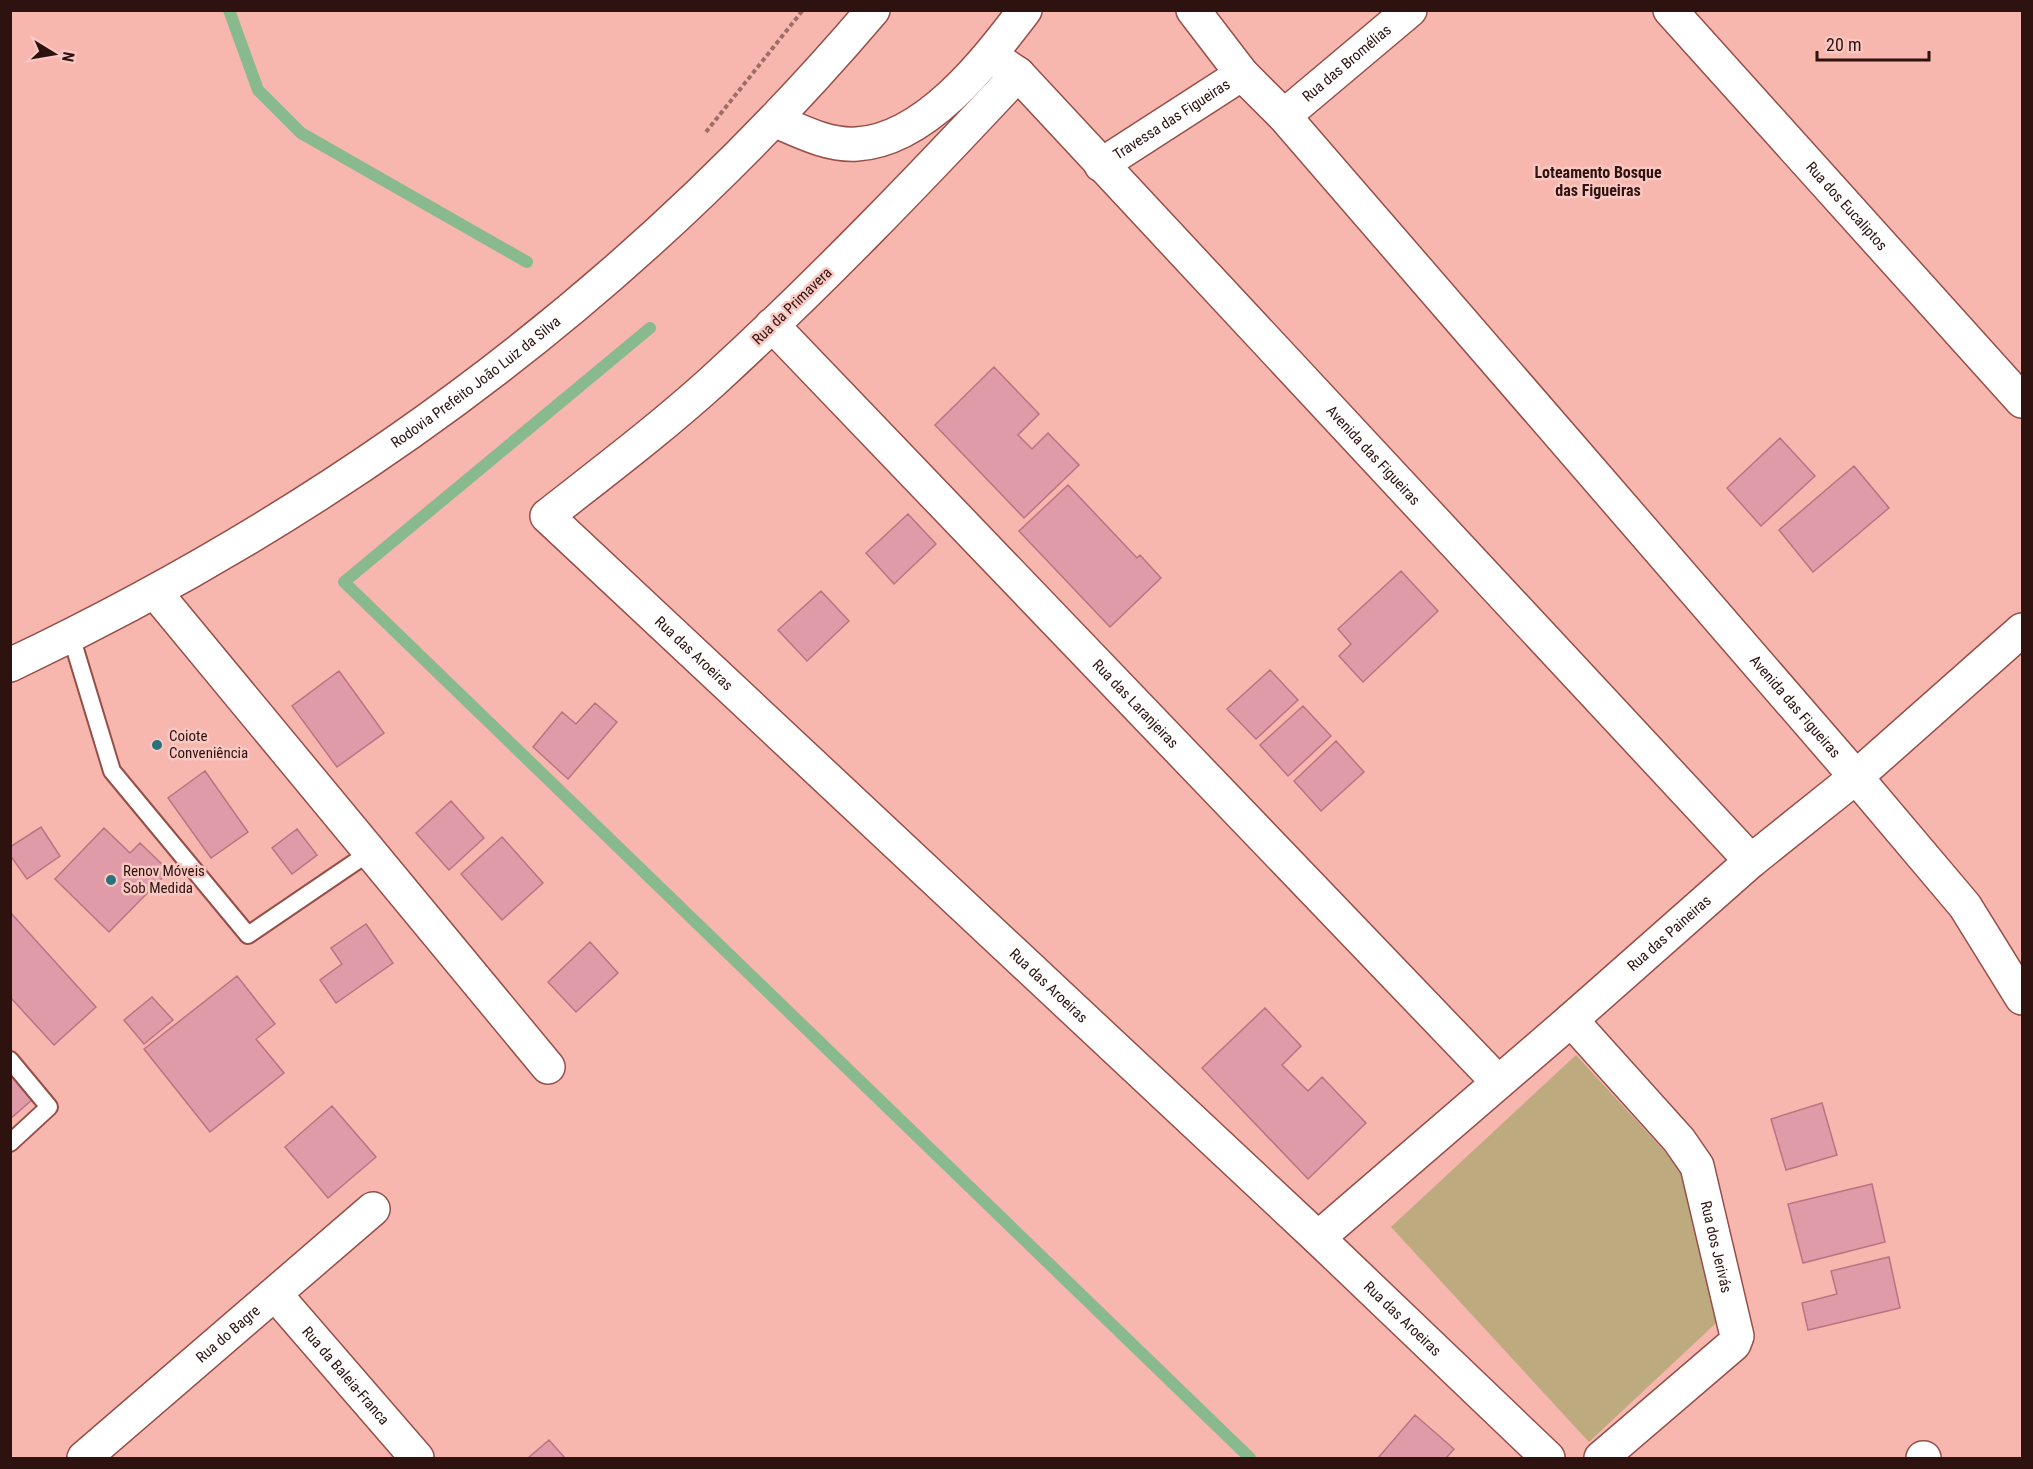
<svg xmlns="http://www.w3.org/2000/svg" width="2033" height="1469" viewBox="0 0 2033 1469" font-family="'Roboto Condensed',sans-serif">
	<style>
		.green { fill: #bdaa7e }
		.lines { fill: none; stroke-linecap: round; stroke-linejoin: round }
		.stream { stroke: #89ba8d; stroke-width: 12 }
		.building { fill: #df9ca8; stroke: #bd7282; stroke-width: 1.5 }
		.lane-casing { stroke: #964f48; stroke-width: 20 }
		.street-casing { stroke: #964f48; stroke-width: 36 }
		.secondary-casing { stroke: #964f48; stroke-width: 36 }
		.path { stroke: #9e6d67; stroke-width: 4; stroke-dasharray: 4.5 3; stroke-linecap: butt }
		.lane { stroke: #fff; stroke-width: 16 }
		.street { stroke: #fff; stroke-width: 33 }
		.secondary { stroke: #fff; stroke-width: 33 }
		.poi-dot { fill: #29727b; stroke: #fac8c2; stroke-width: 2 }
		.labels { text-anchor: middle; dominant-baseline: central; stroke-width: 5; stroke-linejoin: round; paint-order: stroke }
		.street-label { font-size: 15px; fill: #2e120f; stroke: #fac8c2 }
		.poi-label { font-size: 15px; fill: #2e120f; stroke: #fac8c2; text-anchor: start }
		.neighbourhood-label { font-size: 16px; font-weight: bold; fill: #2e120f; stroke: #fac8c2 }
	</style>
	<rect width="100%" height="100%" fill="#f7b6ae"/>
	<!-- green -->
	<path class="green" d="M1576,1055L1680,1168L1716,1323L1589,1442L1391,1227Z"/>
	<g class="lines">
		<!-- stream -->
		<path class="stream" d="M229,10L258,90L301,133L527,262
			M650,328L344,582L1250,1458"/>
	</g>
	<!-- building -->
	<path class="building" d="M994,367L1039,414L1018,435L1032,449L1048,433L1079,465L1024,518L935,425Z
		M1780,438L1815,476L1761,526L1727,488Z
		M1854,466L1889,508L1813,572L1779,530Z
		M1068,485L1137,558L1140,555L1161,578L1110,627L1019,531Z
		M908,514L936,544L894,584L866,553Z
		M1401,571L1438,611L1363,682L1339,656L1351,644L1338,629Z
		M821,591L849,621L807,661L778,630Z
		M1270,670L1298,700L1256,739L1227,709Z
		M339,671L384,733L337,767L292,706Z
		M595,703L617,722L568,779L533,747L562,712L576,724Z
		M1303,706L1331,736L1288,776L1260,745Z
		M1336,741L1364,772L1321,811L1294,781Z
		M205,771L248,832L211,858L168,798Z
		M451,801L484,838L449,870L416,833Z
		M41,827L60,856L27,879L10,855V847Z
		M104,828L130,853L140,843L169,871L109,932L55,879Z
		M297,829L317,855L292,874L272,848Z
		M502,837L543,883L502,920L461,874Z
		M10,912L96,1007L54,1045L10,997Z
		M366,924L393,963L336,1003L320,980L342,964L331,948Z
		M590,942L618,973L576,1012L548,982Z
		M237,976L275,1024L256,1039L284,1073L210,1132L144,1049Z
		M152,997L173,1020L144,1044L124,1020Z
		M1265,1008L1301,1046L1282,1065L1308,1091L1322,1077L1366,1123L1308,1179L1202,1068Z
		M10,1074L33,1099L10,1119Z
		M1822,1103L1837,1155L1786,1170L1771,1119Z
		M332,1106L376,1157L328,1198L285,1147Z
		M1872,1184L1885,1242L1803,1263L1788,1204Z
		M1889,1257L1900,1308L1808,1330L1802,1303L1837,1294L1831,1271Z
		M1415,1415L1454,1449L1446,1458H1378Z
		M549,1440L565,1458H528Z"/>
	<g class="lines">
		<defs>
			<path id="lane" d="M71,636L112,771L248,935L370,852
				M10,1060L49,1107L10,1143"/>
			<g id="street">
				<path id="s1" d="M1193,10L1242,74L1284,116L1856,777L1965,906L2022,998"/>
				<path id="s2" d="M1670,10L2022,401"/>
				<path id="s3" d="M990,55L1018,74L1751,861"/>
				<path id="s4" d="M1018,74C919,180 820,283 713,381C660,429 603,472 547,516L1318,1238L1548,1458"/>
				<path id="s5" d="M1284,116L1410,10"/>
				<path d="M774,120C800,131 828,146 857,144C926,140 986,61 1025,10"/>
				<path id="s6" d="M1101,165L1242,74"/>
				<path id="s7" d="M772,325L1498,1082"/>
				<path d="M155,592L548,1067"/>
				<path id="s8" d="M1571,1020L1679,1140L1697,1166L1737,1336L1734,1344L1601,1458"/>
				<path id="s9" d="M1318,1238L1571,1020L1751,861L1856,777L2022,630"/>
				<path id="s10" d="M275,1294L417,1458"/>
				<path id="s11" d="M84,1458L373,1209"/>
				<path d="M1923,1458H1924"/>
			</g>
			<g id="secondary">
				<path id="s12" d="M10,665C343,507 634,291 873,10"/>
			</g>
		</defs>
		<!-- lane casing -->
		<use href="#lane" class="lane-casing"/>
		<!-- street casing -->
		<use href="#street" class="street-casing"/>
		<!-- secondary casing -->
		<use href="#secondary" class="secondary-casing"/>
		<!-- path -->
		<path class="path" d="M706,132L803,10"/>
		<!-- lane -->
		<use href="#lane" class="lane"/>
		<!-- street -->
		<use href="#street" class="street"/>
		<!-- secondary -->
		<use href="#secondary" class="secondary"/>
	</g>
	<!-- markers -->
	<g class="poi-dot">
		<circle cx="157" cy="745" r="6"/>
		<circle cx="111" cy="880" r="6"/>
	</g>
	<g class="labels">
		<!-- street labels -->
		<g class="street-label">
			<text stroke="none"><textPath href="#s5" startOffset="82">Rua das Bromélias</textPath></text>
			<text stroke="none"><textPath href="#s6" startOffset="84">Travessa das Figueiras</textPath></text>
			<text stroke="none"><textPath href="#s2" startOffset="264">Rua dos Eucaliptos</textPath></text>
			<text transform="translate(792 306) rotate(-44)">Rua da Primavera</text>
			<text stroke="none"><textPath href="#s12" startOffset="546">Rodovia Prefeito João Luiz da Silva</textPath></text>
			<text stroke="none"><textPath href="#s3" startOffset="555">Avenida das Figueiras</textPath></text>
			<text stroke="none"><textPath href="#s4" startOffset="848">Rua das Aroeiras</textPath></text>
			<text stroke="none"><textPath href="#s7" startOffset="525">Rua das Laranjeiras</textPath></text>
			<text stroke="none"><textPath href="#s1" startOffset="921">Avenida das Figueiras</textPath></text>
			<text stroke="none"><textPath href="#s9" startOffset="465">Rua das Paineiras</textPath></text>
			<text stroke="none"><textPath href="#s4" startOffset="1334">Rua das Aroeiras</textPath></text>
			<text stroke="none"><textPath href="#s8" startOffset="276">Rua dos Jerivás</textPath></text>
			<text stroke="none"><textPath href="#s4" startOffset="1820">Rua das Aroeiras</textPath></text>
			<text stroke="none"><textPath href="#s11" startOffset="190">Rua do Bagre</textPath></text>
			<text stroke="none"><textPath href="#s10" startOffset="108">Rua da Baleia-Franca</textPath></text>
		</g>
		<!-- poi labels -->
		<g class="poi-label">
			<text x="169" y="736">Coiote<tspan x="169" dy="17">Conveniência</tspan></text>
			<text x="123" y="871">Renov Móveis<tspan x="123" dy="17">Sob Medida</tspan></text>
		</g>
		<!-- neighbourhood labels -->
		<g class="neighbourhood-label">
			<text x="1598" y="172">Loteamento Bosque<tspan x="1598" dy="18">das Figueiras</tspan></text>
		</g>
	</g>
	<!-- border -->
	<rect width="2033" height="1469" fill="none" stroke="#2e120f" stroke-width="24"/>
	<!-- north arrow -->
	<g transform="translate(54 54) rotate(101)" stroke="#fac8c2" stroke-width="4.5" paint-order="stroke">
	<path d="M0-4.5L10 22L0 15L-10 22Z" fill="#2e120f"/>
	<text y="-9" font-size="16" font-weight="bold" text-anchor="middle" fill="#2e120f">N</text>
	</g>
	<!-- scale -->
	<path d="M1817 51v9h112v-9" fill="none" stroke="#2e120f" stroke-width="3"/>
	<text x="1826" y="51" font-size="18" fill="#2e120f" stroke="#fac8c2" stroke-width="4.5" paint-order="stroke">20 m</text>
</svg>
